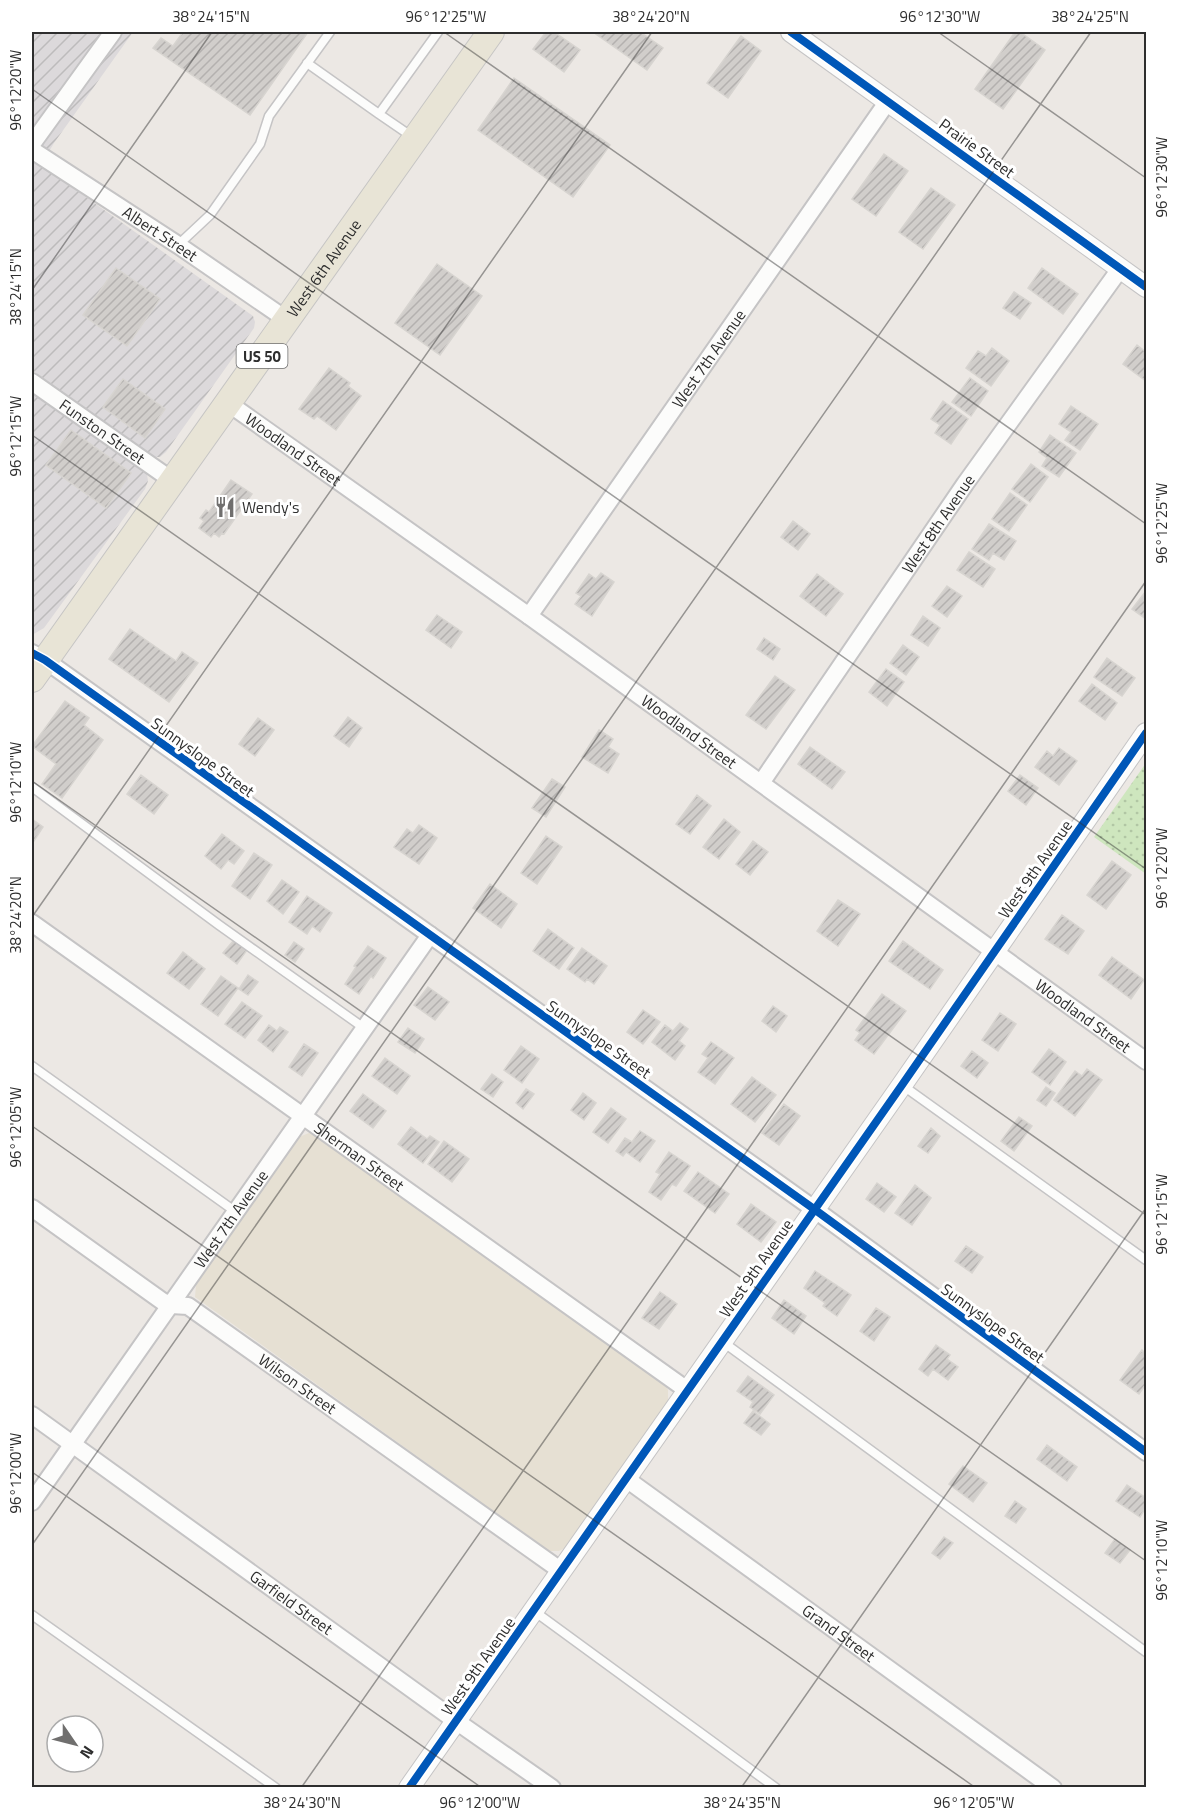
<svg xmlns="http://www.w3.org/2000/svg" width="1178" height="1819" viewBox="0 0 1178 1819" font-family="'Titillium Web',sans-serif">
	<style>
		.industrial { fill: url(#industrial-furrows) }
		.education { fill: #e6e0d3 }
		.park { fill: url(#park-dots) }
		.building { fill: url(#building-hatch); stroke: #d7d4d0; stroke-width: 1.5 }
		.lines { fill: none; stroke-linecap: round; stroke-linejoin: round }
		.service-casing { stroke: #c5c4c5; stroke-width: 11 }
		.minor-casing { stroke: #c5c4c5; stroke-width: 20 }
		.tertiary-casing { stroke: #c5c4c5; stroke-width: 22 }
		.primary-casing { stroke: #c6c5c4; stroke-width: 28 }
		.service { stroke: #fcfcfb; stroke-width: 8 }
		.minor { stroke: #fcfcfb; stroke-width: 16 }
		.tertiary { stroke: #fcfcfb; stroke-width: 20 }
		.primary { stroke: #e8e4d6; stroke-width: 26 }
		.cycleway-casing { stroke: #fff; stroke-width: 11 }
		.cycleway { stroke: #0057b8; stroke-width: 8 }
		.ticks { fill: none; stroke: #2e2e2e; stroke-width: 1.5; stroke-opacity: 0.45 }
		.labels { text-anchor: middle; dominant-baseline: central; stroke-width: 6; stroke-linejoin: round; paint-order: stroke }
		.shield { fill: #fff; stroke: #6d6d6d; stroke-width: 1.5 }
		.shield-label { font-size: 15px; font-weight: bold; fill: #2e2e2e }
		.street-label { font-size: 16px; fill: #2e2e2e; stroke: #fff }
		.poi-label { font-size: 16px; fill: #2e2e2e; stroke: #fff; text-anchor: start }
		.neatline { fill: none; stroke: #2e2e2e; stroke-width: 2 }
		.ticks-label { font-size: 15px; text-anchor: middle; fill: #2e2e2e }
	</style>
	<defs>
		<pattern id="industrial-furrows" width="10" height="10" patternUnits="userSpaceOnUse" patternTransform="scale(1.5)"><rect width="10" height="10" fill="#dcd9db"/><path d="M-1 1l2-2M0 10L10 0M9 11l2-2" fill="none" stroke="#bdbbbc"/></pattern>
		<pattern id="park-dots" width="8" height="8" patternUnits="userSpaceOnUse" patternTransform="scale(1.5)"><rect width="8" height="8" fill="#cee6be"/><path d="M2 2h.1M6 6h.1" fill="none" stroke="#b1c6a4" stroke-width="1.8" stroke-linecap="round"/></pattern>
		<pattern id="building-hatch" width="6" height="6" patternUnits="userSpaceOnUse" patternTransform="scale(1.5)"><rect width="6" height="6" fill="#d1cecb"/><path d="M-1 1l2-2M0 6l6-6M5 7l2-2" fill="none" stroke="#b4b1af"/></pattern>
	</defs>
	<rect width="100%" height="100%" fill="#ece8e4"/>
	<!-- industrial -->
	<path class="industrial" d="M32,32H133L54,143L41,165L253,316L255,322L254,328L166,452L160,457H154L32,370Z
		M32,391L143,469L147,474L148,481L145,489L44,628L32,635Z"/>
	<!-- education -->
	<path class="education" d="M309,1133L313,1134L665,1384L668,1390V1400L665,1406L565,1548L559,1551H549L545,1548L195,1297L196,1285L299,1137Z"/>
	<!-- park -->
	<path class="park" d="M1146,763V874L1094,837Z"/>
	<!-- building -->
	<path class="building" d="M183,32H308L250,115L153,48L161,38L173,46Z
		M546,32H554L580,50L564,72L533,49Z
		M593,32H640L663,48L647,70Z
		M1015,32H1020L1045,50L1003,109L975,89Z
		M741,36L761,51L728,98L707,83Z
		M514,78L610,145L573,197L478,130Z
		M884,154L908,171L876,216L852,199Z
		M931,188L955,205L923,249L899,232Z
		M437,264L482,296L440,355L395,323Z
		M116,268L160,299L127,346L83,315Z
		M1042,268L1078,294L1063,314L1028,288Z
		M1014,292L1031,303L1020,319L1003,308Z
		M1137,345L1146,352V381L1123,364Z
		M992,348L1009,361L991,386L966,368L978,351L986,356Z
		M329,368L350,383L348,386L361,396L336,430L317,416L314,419L299,409Z
		M970,378L988,391L971,416L952,402Z
		M123,379L165,409L145,438L103,407Z
		M943,401L968,419L951,444L935,433L940,425L931,419Z
		M1071,406L1098,424L1080,450L1065,440L1071,432L1059,424Z
		M71,430L131,473L106,508L46,465Z
		M1050,435L1076,453L1059,477L1042,466L1047,458L1039,452Z
		M1031,464L1048,477L1030,502L1012,489Z
		M231,480L252,494L224,534L222,533L219,537L214,533L211,537L199,528L204,521L200,518L206,510L209,512Z
		M1010,493L1027,505L1009,531L992,519Z
		M793,521L810,534L798,550L781,537Z
		M989,524L1016,541L1004,560L993,553L989,560L972,549Z
		M969,552L995,569L983,587L957,570Z
		M601,573L614,582L592,616L575,604L581,596L576,593L589,574L596,579Z
		M817,574L843,594L826,616L800,596Z
		M947,586L962,596L947,617L932,606Z
		M1146,591V619L1132,609Z
		M437,615L462,632L451,648L426,630Z
		M923,616L940,628L928,646L911,635Z
		M130,629L176,661L182,652L198,663L169,702L109,659Z
		M764,638L780,649L773,660L757,649Z
		M903,645L919,657L906,675L890,663Z
		M1107,658L1135,678L1122,696L1094,677Z
		M886,669L904,682L887,706L869,692Z
		M775,676L795,690L766,729L746,715Z
		M1092,684L1117,703L1105,720L1079,701Z
		M65,701L89,718L84,725L103,740L62,798L42,784L56,764L32,746Z
		M348,717L362,728L349,747L334,736Z
		M258,718L274,730L255,756L239,744Z
		M599,730L613,739L608,747L619,754L608,773L582,757Z
		M810,747L845,772L832,789L798,764Z
		M1059,748L1077,761L1059,785L1035,767L1047,751L1053,756Z
		M141,775L168,795L154,814L127,794Z
		M1020,775L1038,788L1026,805L1008,791Z
		M552,779L565,787L546,817L532,808Z
		M697,795L711,806L690,834L676,824Z
		M32,819L43,827L32,844Z
		M724,819L740,832L719,859L703,847Z
		M419,825L437,838L419,864L394,847L407,829L413,833Z
		M222,834L244,851L234,864L228,860L221,869L205,856Z
		M546,836L562,847L537,884L521,873Z
		M753,841L768,852L750,875L736,864Z
		M254,853L272,865L250,899L232,886Z
		M1112,861L1131,875L1106,909L1087,895Z
		M282,880L299,892L283,914L267,901Z
		M490,884L517,904L501,928L473,908Z
		M307,896L332,913L320,932L312,926L307,934L289,922Z
		M838,900L860,914L838,946L817,931Z
		M1062,915L1084,931L1068,954L1045,939Z
		M548,929L574,948L559,969L533,951Z
		M234,940L247,950L237,964L223,953Z
		M903,941L943,970L930,989L889,961Z
		M294,942L304,949L295,962L285,955Z
		M368,946L386,958L373,978L371,976L359,994L345,984L356,967L354,966Z
		M582,948L607,966L594,984L587,979L585,982L567,969Z
		M183,952L205,969L189,989L167,973Z
		M1112,957L1144,980L1131,999L1099,975Z
		M248,975L258,982L248,995L239,989Z
		M221,976L238,988L218,1016L201,1004Z
		M428,987L449,1002L435,1020L414,1005Z
		M882,994L906,1011L874,1054L855,1040L860,1033L856,1030Z
		M242,1002L262,1016L245,1038L225,1024Z
		M773,1006L787,1016L776,1032L762,1021Z
		M643,1010L660,1022L643,1044L627,1032Z
		M1000,1013L1016,1024L998,1051L982,1040Z
		M680,1023L688,1029L679,1041L685,1046L675,1060L652,1042L665,1025L673,1031Z
		M269,1025L277,1031L280,1027L288,1032L273,1052L258,1040Z
		M408,1028L424,1039L415,1053L398,1042Z
		M711,1042L734,1058L715,1084L698,1072L708,1058L702,1054Z
		M304,1044L318,1053L302,1076L289,1067Z
		M521,1046L539,1059L522,1083L504,1070Z
		M1049,1049L1066,1062L1050,1085L1032,1072Z
		M972,1051L988,1063L977,1078L961,1066Z
		M385,1058L410,1076L397,1094L372,1076Z
		M1087,1069L1102,1080L1075,1116L1054,1100L1075,1071L1082,1076Z
		M492,1074L503,1082L493,1097L481,1089Z
		M752,1077L776,1095L755,1122L731,1104Z
		M1046,1087L1055,1093L1046,1106L1037,1100Z
		M526,1089L534,1094L523,1109L516,1103Z
		M583,1093L596,1103L584,1120L571,1110Z
		M363,1094L386,1111L373,1128L350,1111Z
		M784,1104L800,1116L779,1145L762,1133Z
		M611,1108L626,1119L608,1143L593,1132Z
		M1019,1117L1032,1126L1014,1151L1001,1141Z
		M411,1127L427,1139L430,1136L439,1142L423,1163L398,1144Z
		M931,1128L940,1136L928,1153L918,1146Z
		M640,1131L655,1141L640,1162L626,1152L623,1156L616,1151L625,1138L632,1142Z
		M444,1141L469,1159L452,1182L428,1164Z
		M669,1152L690,1166L676,1186L672,1184L661,1200L649,1192L660,1174L656,1172Z
		M698,1172L729,1194L715,1213L684,1191Z
		M877,1183L896,1197L884,1212L866,1199Z
		M915,1185L931,1198L912,1225L895,1213Z
		M751,1204L776,1222L761,1242L737,1224Z
		M966,1246L983,1257L972,1273L955,1261Z
		M815,1271L851,1295L837,1316L823,1306L825,1303L804,1288Z
		M660,1292L677,1304L659,1329L642,1318Z
		M784,1300L806,1316L794,1334L772,1318Z
		M876,1308L890,1317L874,1341L860,1331Z
		M936,1345L950,1355L947,1359L958,1367L948,1380L933,1369L928,1376L919,1369Z
		M1142,1350L1146,1354V1369L1143,1374L1146,1376V1384L1139,1394L1120,1380Z
		M748,1376L774,1395L760,1414L750,1407L753,1402L737,1391Z
		M753,1411L770,1424L761,1435L744,1423Z
		M1047,1445L1077,1467L1067,1481L1037,1459Z
		M963,1466L987,1483L973,1502L949,1484Z
		M1127,1485L1146,1498V1507L1140,1517L1116,1501Z
		M1015,1501L1026,1509L1016,1523L1005,1516Z
		M944,1537L953,1543L940,1559L932,1553Z
		M1115,1539L1130,1550L1120,1563L1105,1553Z"/>
	<g class="lines">
		<defs>
			<path id="service" d="M307,63L379,114
				M414,138L379,114L438,32
				M178,245L210,215L260,144L269,116L330,32
				M32,787L219,925L364,1028
				M32,1066L236,1212
				M902,1085L1146,1260
				M723,1342L1146,1652
				M534,1611L776,1788
				M32,1615L276,1788"/>
			<g id="minor">
				<path d="M32,144L113,32"/>
				<path id="s1" d="M32,150L178,245L287,320"/>
				<path id="s2" d="M32,382L173,481"/>
				<path id="s3" d="M228,403L529,616L1146,1061"/>
				<path id="s4" d="M529,616L888,101"/>
				<path d="M32,653L45,660L814,1209L1146,1452"/>
				<path id="s5" d="M761,783L965,484L1120,269"/>
				<path id="s6" d="M32,923L687,1390"/>
				<path id="s7" d="M32,1208L162,1301L171,1305L188,1306L560,1570"/>
				<path id="s8" d="M32,1415L456,1721L552,1788"/>
				<path id="s9" d="M625,1478L1053,1788"/>
				<path id="s10" d="M32,1502L430,935"/>
			</g>
			<path id="tertiary" d="M791,32L1146,287
				M409,1788L902,1085L1146,733"/>
			<g id="primary">
				<path id="s11" d="M32,679L491,32"/>
			</g>
		</defs>
		<!-- service casing -->
		<use href="#service" class="service-casing"/>
		<!-- minor casing -->
		<use href="#minor" class="minor-casing"/>
		<!-- tertiary casing -->
		<use href="#tertiary" class="tertiary-casing"/>
		<!-- primary casing -->
		<use href="#primary" class="primary-casing"/>
		<!-- service -->
		<use href="#service" class="service"/>
		<!-- minor -->
		<use href="#minor" class="minor"/>
		<!-- tertiary -->
		<use href="#tertiary" class="tertiary"/>
		<!-- primary -->
		<use href="#primary" class="primary"/>
		<defs>
			<path id="cycleway" d="M791,32L1146,287
				M32,653L45,660L814,1209L1146,1452
				M409,1788L902,1085L1146,733"/>
		</defs>
		<!-- cycleway casing -->
		<use href="#cycleway" class="cycleway-casing"/>
		<!-- cycleway -->
		<use href="#cycleway" class="cycleway"/>
	</g>
	<!-- ticks -->
	<path class="ticks" d="M444,32L1146,524M938,32L1146,178M32,89L1146,869M32,290L212,32M32,435L1146,1215M32,781L1146,1561M32,917L652,32M32,1126L976,1788M32,1472L482,1788M32,1545L1091,32M301,1788L1146,581M741,1788L1146,1208"/>
	<!-- icons -->
	<defs>
		<symbol id="restaurant-bare" viewBox="-9 -9 18 18"><path d="M-5-6h1v4h1v-4h1v4h1v-4h1v5L-1.5 .5V6h-2V.5L-5-1ZM5-6V6H3V1.5H1.5Q1.5-4 5-6Z" fill="#706f6e" stroke="#fff" stroke-width="2.5" paint-order="stroke"/></symbol>
	</defs>
	<g fill-rule="evenodd">
		<use href="#restaurant-bare" x="210" y="492" width="30" height="30"/>
	</g>
	<g class="labels">
		<!-- shield labels -->
		<rect class="shield" x="236.5" y="344" width="51" height="24" rx="4.5"/>
		<g class="shield-label">
			<text x="262" y="356">US 50</text>
		</g>
		<!-- street labels -->
		<g class="street-label">
			<text transform="translate(977 148) rotate(36)">Prairie Street</text>
			<text stroke="none"><textPath href="#s1" startOffset="153">Albert Street</textPath></text>
			<text stroke="none"><textPath href="#s11" startOffset="504">West 6th Avenue</textPath></text>
			<text stroke="none"><textPath href="#s4" startOffset="314">West 7th Avenue</textPath></text>
			<text stroke="none"><textPath href="#s2" startOffset="86">Funston Street</textPath></text>
			<text stroke="none"><textPath href="#s3" startOffset="80">Woodland Street</textPath></text>
			<text stroke="none"><textPath href="#s5" startOffset="314">West 8th Avenue</textPath></text>
			<text stroke="none"><textPath href="#s3" startOffset="566">Woodland Street</textPath></text>
			<text transform="translate(203 757) rotate(36)">Sunnyslope Street</text>
			<text transform="translate(1035 869) rotate(-55)">West 9th Avenue</text>
			<text stroke="none"><textPath href="#s3" startOffset="1052">Woodland Street</textPath></text>
			<text transform="translate(599 1039) rotate(35)">Sunnyslope Street</text>
			<text stroke="none"><textPath href="#s6" startOffset="402">Sherman Street</textPath></text>
			<text stroke="none"><textPath href="#s10" startOffset="346">West 7th Avenue</textPath></text>
			<text transform="translate(756 1268) rotate(-55)">West 9th Avenue</text>
			<text transform="translate(993 1323) rotate(36)">Sunnyslope Street</text>
			<text stroke="none"><textPath href="#s7" startOffset="321">Wilson Street</textPath></text>
			<text stroke="none"><textPath href="#s8" startOffset="320">Garfield Street</textPath></text>
			<text stroke="none"><textPath href="#s9" startOffset="264">Grand Street</textPath></text>
			<text transform="translate(478 1666) rotate(-55)">West 9th Avenue</text>
		</g>
		<!-- poi labels -->
		<g class="poi-label">
			<text x="242" y="507">Wendy's</text>
		</g>
	</g>
	<!-- border -->
	<rect width="1178" height="1819" fill="none" stroke="#ffffff" stroke-width="66"/>
	<!-- north arrow -->
	<g transform="translate(75 1744) rotate(125)"><circle r="28" fill="#ffffff" stroke="#ababab" stroke-width="1.5"/>
	<path d="M0-4.5L10 22L0 15L-10 22Z" fill="#706f6e"/>
	<text y="-9" font-size="16" font-weight="bold" text-anchor="middle" fill="#2e2e2e">N</text>
	</g>
	<rect x="33" y="33" width="1112" height="1753" class="neatline"/>
	<g class="ticks-label">
		<text x="211" y="22">38°24'15"N</text>
		<text x="446" y="22">96°12'25"W</text>
		<text x="651" y="22">38°24'20"N</text>
		<text x="940" y="22">96°12'30"W</text>
		<text x="1090" y="22">38°24'25"N</text>
		<text transform="translate(16 90) rotate(-90)" y="5">96°12'20"W</text>
		<text transform="translate(1162 177) rotate(-90)" y="5">96°12'30"W</text>
		<text transform="translate(16 287) rotate(-90)" y="5">38°24'15"N</text>
		<text transform="translate(16 436) rotate(-90)" y="5">96°12'15"W</text>
		<text transform="translate(1162 523) rotate(-90)" y="5">96°12'25"W</text>
		<text transform="translate(16 782) rotate(-90)" y="5">96°12'10"W</text>
		<text transform="translate(1162 868) rotate(-90)" y="5">96°12'20"W</text>
		<text transform="translate(16 915) rotate(-90)" y="5">38°24'20"N</text>
		<text transform="translate(16 1127) rotate(-90)" y="5">96°12'05"W</text>
		<text transform="translate(1162 1214) rotate(-90)" y="5">96°12'15"W</text>
		<text transform="translate(16 1473) rotate(-90)" y="5">96°12'00"W</text>
		<text transform="translate(1162 1560) rotate(-90)" y="5">96°12'10"W</text>
		<text x="302" y="1808">38°24'30"N</text>
		<text x="480" y="1808">96°12'00"W</text>
		<text x="742" y="1808">38°24'35"N</text>
		<text x="974" y="1808">96°12'05"W</text>
	</g>
</svg>
